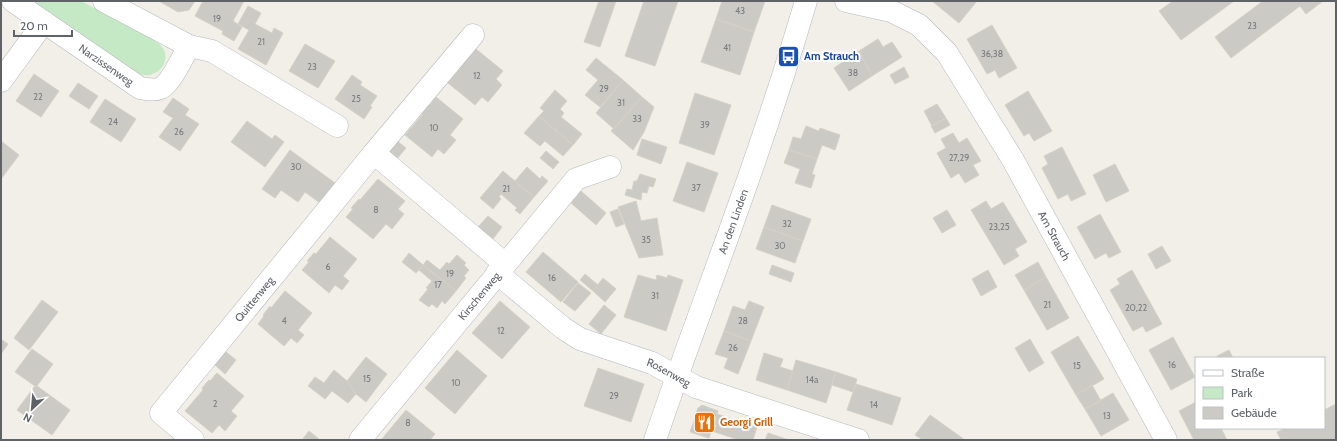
<svg xmlns="http://www.w3.org/2000/svg" width="1337" height="441" viewBox="0 0 1337 441" font-family="Cabin,sans-serif">
	<style>
		.green { fill: #c5e8c5 }
		.building { fill: #cccac5; stroke: #d6d1c6 }
		.lines { fill: none; stroke-linecap: round; stroke-linejoin: round }
		.street-casing { stroke: #b5b8bc; stroke-width: 23 }
		.street { stroke: #fff; stroke-width: 22 }
		.labels { text-anchor: middle; dominant-baseline: central; stroke-width: 4; stroke-linejoin: round; paint-order: stroke }
		.number-label { font-size: 9px; fill: #7a7d7f }
		.transit-label { font-size: 11px; font-weight: bold; fill: #164399; stroke: #fff; text-anchor: start }
		.street-label { font-size: 11px; fill: #5f6368; stroke: #fff }
		.food-label { font-size: 11px; font-weight: bold; fill: #c56008; stroke: #fff; text-anchor: start }
	</style>
	<rect width="100%" height="100%" fill="#f1efe8"/>
	<!-- green -->
	<path class="green" d="M27,1H81L152,39C155,42 160,44 162,47C171,59 161,74 148,75C144,76 139,74 135,73Z"/>
	<!-- building -->
	<path class="building" d="M159,1H195L189,10L178,12Z
		M203,1H244L233,21L242,27L234,41L222,34L223,31L195,16Z
		M599,1H616L600,47L584,42Z
		M644,1H678L655,66L625,56Z
		M722,1H765L754,32L716,19Z
		M932,1H977L959,23Z
		M1173,1H1234L1181,40L1159,11Z
		M1263,1H1323L1306,14L1300,6L1231,58L1215,37Z
		M248,6L261,13L255,24L272,33L274,28L283,33L266,65L238,49L249,30L238,24Z
		M716,19L754,32L740,75L701,62Z
		M992,25L1017,68L999,78L995,70L987,74L967,39Z
		M878,39L883,47L892,42L902,57L872,76L859,51Z
		M305,44L335,61L318,88L289,71Z
		M476,49L503,71L496,79L502,85L488,102L482,97L475,105L448,83L462,66L461,64L468,56L469,57Z
		M859,51L872,76L849,91L834,68Z
		M596,58L623,80L600,107L585,95L598,80L586,70Z
		M904,67L909,77L895,84L890,75Z
		M34,74L59,91L41,117L16,101Z
		M352,75L362,82L360,85L377,96L370,106L372,107L364,119L335,99Z
		M623,80L642,97L614,129L596,113Z
		M78,83L98,96L89,109L69,96Z
		M555,90L567,101L560,109L564,113L561,117L582,134L573,145L539,116L544,111L540,108Z
		M1028,91L1052,131L1034,141L1029,133L1024,136L1005,105Z
		M695,93L731,105L714,155L679,143Z
		M436,97L463,119L450,135L456,140L444,154L438,149L432,157L405,135L423,114L421,112L428,104L430,105Z
		M642,97L654,107L644,132L633,150L611,131Z
		M173,98L189,109L185,115L199,124L180,151L159,137L173,118L163,112Z
		M105,99L136,119L121,142L90,122Z
		M937,104L946,118L932,126L924,111Z
		M539,116L573,145L563,156L545,141L540,146L524,133Z
		M946,118L950,125L935,133L931,126Z
		M247,121L272,139L275,135L284,142L265,167L231,142Z
		M806,126L819,131L820,128L840,135L835,150L822,145L817,159L789,150L793,137L801,139Z
		M953,133L959,143L967,138L981,161L973,165L979,175L965,183L959,173L951,178L937,153L946,148L941,139Z
		M392,137L406,148L396,160L382,148Z
		M642,139L667,147L661,164L637,155Z
		M1,141L19,155L1,179Z
		M1062,147L1086,194L1071,201L1068,194L1058,199L1042,168L1048,164L1044,156Z
		M290,150L335,183L320,203L305,192L298,202L281,190L275,198L262,189Z
		M789,150L817,159L812,174L815,175L811,188L795,183L800,169L784,163Z
		M546,151L559,162L553,169L540,158Z
		M687,162L718,173L704,212L673,201Z
		M1115,164L1129,191L1106,202L1093,175Z
		M527,167L540,179L542,176L548,181L534,197L515,181Z
		M503,171L534,197L520,214L515,210L517,208L501,194L499,197L501,199L493,209L480,198Z
		M640,174L656,179L653,187L649,186L647,193L642,192L641,200L625,195L627,189L632,190L634,181H637Z
		M378,179L405,201L398,209L404,214L392,229L386,224L373,239L346,217L353,209L351,208L359,199L360,200Z
		M581,191L606,213L596,225L571,203Z
		M636,201L641,221L657,218L663,255L639,258L618,207Z
		M986,201L991,209L1003,202L1027,242L1015,249L1019,256L1004,265L971,210Z
		M772,205L811,219L803,241L764,227Z
		M618,209L624,224L616,227L610,212Z
		M947,210L956,225L942,233L933,218Z
		M1100,214L1121,252L1109,258L1106,253L1095,259L1077,227Z
		M488,216L502,227L493,239L478,227Z
		M764,227L803,241L795,263L756,249Z
		M330,237L357,259L343,276L349,281L342,290L335,285L329,293L302,270L309,262L307,261L314,253L316,254Z
		M1162,246L1171,261L1156,269L1148,254Z
		M543,252L578,282L561,302L526,272Z
		M409,253L423,265L416,273L402,262Z
		M457,255L466,263L464,265L469,270L464,276L466,278L456,291L423,265L427,260L440,270L447,262L449,264Z
		M1038,262L1046,277L1024,290L1015,275Z
		M423,265L456,291L445,304L442,301L437,308L432,304L429,307L419,300L428,289L426,288L432,281L419,270Z
		M772,265L794,273L791,282L769,274Z
		M988,270L997,287L981,296L972,279Z
		M1132,270L1162,324L1146,332L1143,326L1133,331L1110,290L1120,284L1117,279Z
		M585,274L598,285L593,291L580,280Z
		M638,275L656,280L657,275L667,278L668,275L683,280L666,331L624,317Z
		M1046,277L1069,318L1047,330L1024,290Z
		M603,278L616,289L605,302L593,291Z
		M578,283L591,293L575,311L563,302Z
		M285,291L312,313L298,330L304,335L297,343L291,338L284,346L258,324L264,316L263,315L270,306L271,308Z
		M42,300L58,312L29,350L14,338Z
		M500,301L530,327L502,359L472,333Z
		M749,301L764,307L751,341L724,331L733,306L745,310Z
		M604,305L616,315L601,334L589,324Z
		M724,331L751,341L738,374L724,368L728,358L715,354Z
		M1078,336L1104,379L1076,395L1051,352Z
		M1173,337L1195,377L1171,390L1149,350Z
		M1,339L8,344L1,354Z
		M1030,339L1044,363L1029,372L1015,348Z
		M32,349L53,364L37,386H35L15,372Z
		M457,350L487,376L455,414L425,388Z
		M1229,350L1233,358H1218L1217,356Z
		M225,351L236,360L225,374L214,364Z
		M764,353L783,359L780,367L793,371L787,390L756,380Z
		M366,357L387,374L366,402L356,394L347,381Z
		M796,360L836,372L826,403L787,390Z
		M598,368L644,384L631,422L584,406Z
		M334,370L347,381L356,394L348,403L332,391L325,399L308,386L315,377L324,383Z
		M836,372L857,379L853,392L832,385Z
		M217,373L244,396L231,411L237,416L225,431L219,425L212,433L185,411L203,390L202,388L209,380L210,381Z
		M856,384L901,398L892,425L847,410Z
		M1092,385L1101,401L1085,409L1076,395Z
		M35,386H37L70,410L52,435L17,410Z
		M1113,393L1129,420L1101,436L1085,409Z
		M1196,402V428H1221L1227,440H1194L1179,411Z
		M1336,404V440H1281L1277,432L1287,428H1324V410Z
		M702,405L718,411L709,438L690,432L698,408Z
		M406,410L435,434L430,440H381Z
		M717,414L757,427L753,440H739L712,431Z
		M930,415L965,440H923L915,435Z
		M309,431L319,439L318,440H302Z
		M768,433L789,440H765Z"/>
	<g class="lines">
		<defs>
			<g id="street">
				<path id="s1" d="M13,1L140,88C147,89 154,91 161,88C170,84 184,55 189,46"/>
				<path d="M104,1L189,46L212,51L337,126"/>
				<path id="s2" d="M846,1L891,11L919,25L947,53L1013,160L1166,440"/>
				<path d="M1,81L44,22"/>
				<path d="M374,153L473,35"/>
				<path id="s3" d="M497,273L563,328L580,339L652,363L696,387L858,440"/>
				<path id="s4" d="M193,440L161,413L374,153L505,264"/>
				<path id="s5" d="M360,440L576,179L610,167"/>
				<path id="s6" d="M655,440C685,351 719,263 750,174C770,117 789,59 806,1"/>
			</g>
		</defs>
		<!-- street casing -->
		<use href="#street" class="street-casing"/>
		<!-- street -->
		<use href="#street" class="street"/>
	</g>
	<!-- icons -->
	<defs>
		<symbol id="bus-square" viewBox="-11 -11 22 22"><rect x="-9" y="-9" width="18" height="18" rx="4" fill="#1a4fb4" stroke="#fff"/><path d="M-5-6H5V4H4V6H2V4H-2V6H-4V4H-5ZM-3.5-4V0h7V-4ZM-3.5 1.2v1.5H-2V1.2ZM2 1.2v1.5H3.5V1.2Z" fill="#fff"/></symbol>
		<symbol id="restaurant-square" viewBox="-11 -11 22 22"><rect x="-9" y="-9" width="18" height="18" rx="4" fill="#e8710a" stroke="#fff"/><path d="M-5-6h1v4h1v-4h1v4h1v-4h1v5L-1.5 .5V6h-2V.5L-5-1ZM5-6V6H3V1.5H1.5Q1.5-4 5-6Z" fill="#fff"/></symbol>
	</defs>
	<g fill-rule="evenodd">
		<use href="#bus-square" x="776" y="44" width="25" height="25"/>
		<use href="#restaurant-square" x="692" y="410" width="25" height="25"/>
	</g>
	<g class="labels">
		<!-- number labels -->
		<g class="number-label">
			<text x="740" y="10">43</text>
			<text x="217" y="18">19</text>
			<text x="1252" y="25">23</text>
			<text x="261" y="41">21</text>
			<text x="727" y="47">41</text>
			<text x="992" y="53">36,38</text>
			<text x="312" y="66">23</text>
			<text x="853" y="72">38</text>
			<text x="477" y="75">12</text>
			<text x="604" y="88">29</text>
			<text x="38" y="96">22</text>
			<text x="356" y="98">25</text>
			<text x="621" y="102">31</text>
			<text x="637" y="118">33</text>
			<text x="113" y="121">24</text>
			<text x="705" y="124">39</text>
			<text x="434" y="127">10</text>
			<text x="179" y="131">26</text>
			<text x="959" y="157">27,29</text>
			<text x="296" y="166">30</text>
			<text x="696" y="187">37</text>
			<text x="506" y="188">21</text>
			<text x="376" y="209">8</text>
			<text x="787" y="223">32</text>
			<text x="999" y="226">23,25</text>
			<text x="646" y="239">35</text>
			<text x="780" y="245">30</text>
			<text x="328" y="266">6</text>
			<text x="450" y="273">19</text>
			<text x="552" y="277">16</text>
			<text x="438" y="284">17</text>
			<text x="655" y="295">31</text>
			<text x="1047" y="304">21</text>
			<text x="1136" y="307">20,22</text>
			<text x="284" y="320">4</text>
			<text x="743" y="320">28</text>
			<text x="501" y="330">12</text>
			<text x="733" y="347">26</text>
			<text x="1172" y="364">16</text>
			<text x="1077" y="365">15</text>
			<text x="367" y="378">15</text>
			<text x="812" y="379">14a</text>
			<text x="456" y="382">10</text>
			<text x="614" y="395">29</text>
			<text x="215" y="403">2</text>
			<text x="874" y="404">14</text>
			<text x="1107" y="415">13</text>
			<text x="408" y="422">8</text>
		</g>
		<!-- transit labels -->
		<g class="transit-label">
			<text x="804" y="56">Am Strauch</text>
		</g>
		<!-- street labels -->
		<g class="street-label">
			<text stroke="none"><textPath href="#s1" startOffset="113">Narzissenweg</textPath></text>
			<text stroke="none"><textPath href="#s6" startOffset="232">An den Linden</textPath></text>
			<text stroke="none"><textPath href="#s2" startOffset="329">Am Strauch</textPath></text>
			<text stroke="none"><textPath href="#s5" startOffset="187">Kirschenweg</textPath></text>
			<text stroke="none"><textPath href="#s4" startOffset="189">Quittenweg</textPath></text>
			<text stroke="none"><textPath href="#s3" startOffset="201">Rosenweg</textPath></text>
		</g>
		<!-- food labels -->
		<g class="food-label">
			<text x="720" y="422">Georgi Grill</text>
		</g>
	</g>
	<!-- border -->
	<rect width="1337" height="441" fill="none" stroke="#5f6368" stroke-width="4"/>
	<!-- legend -->
	<rect x="1195" y="357" width="130" height="72" fill="#ffffff" stroke="#bfc1c3"/>
	<rect x="1203" y="370" width="20" height="6" fill="#ffffff" stroke="#bfc1c3"/>
	<text x="1231" y="377" font-size="12" fill="#5f6368">Straße</text>
	<rect x="1203" y="387" width="20" height="12" fill="#c5e8c5" stroke="#bfc1c3"/>
	<text x="1231" y="397" font-size="12" fill="#5f6368">Park</text>
	<rect x="1203" y="407" width="20" height="12" fill="#cccac5" stroke="#bfc1c3"/>
	<text x="1231" y="417" font-size="12" fill="#5f6368">Gebäude</text>
	<!-- north arrow -->
	<g transform="translate(32 409) rotate(206)" stroke="#ffffff" stroke-width="3" paint-order="stroke">
	<path d="M0-3L7 15L0 10L-7 15Z" fill="#5f6368"/>
	<text y="-6" font-size="11" font-weight="bold" text-anchor="middle" fill="#5f6368">N</text>
	</g>
	<!-- scale -->
	<path d="M14 30v6h58v-6" fill="none" stroke="#5f6368" stroke-width="2"/>
	<text x="20" y="30" font-size="12" fill="#5f6368" stroke="#ffffff" stroke-width="3" paint-order="stroke">20 m</text>
</svg>
